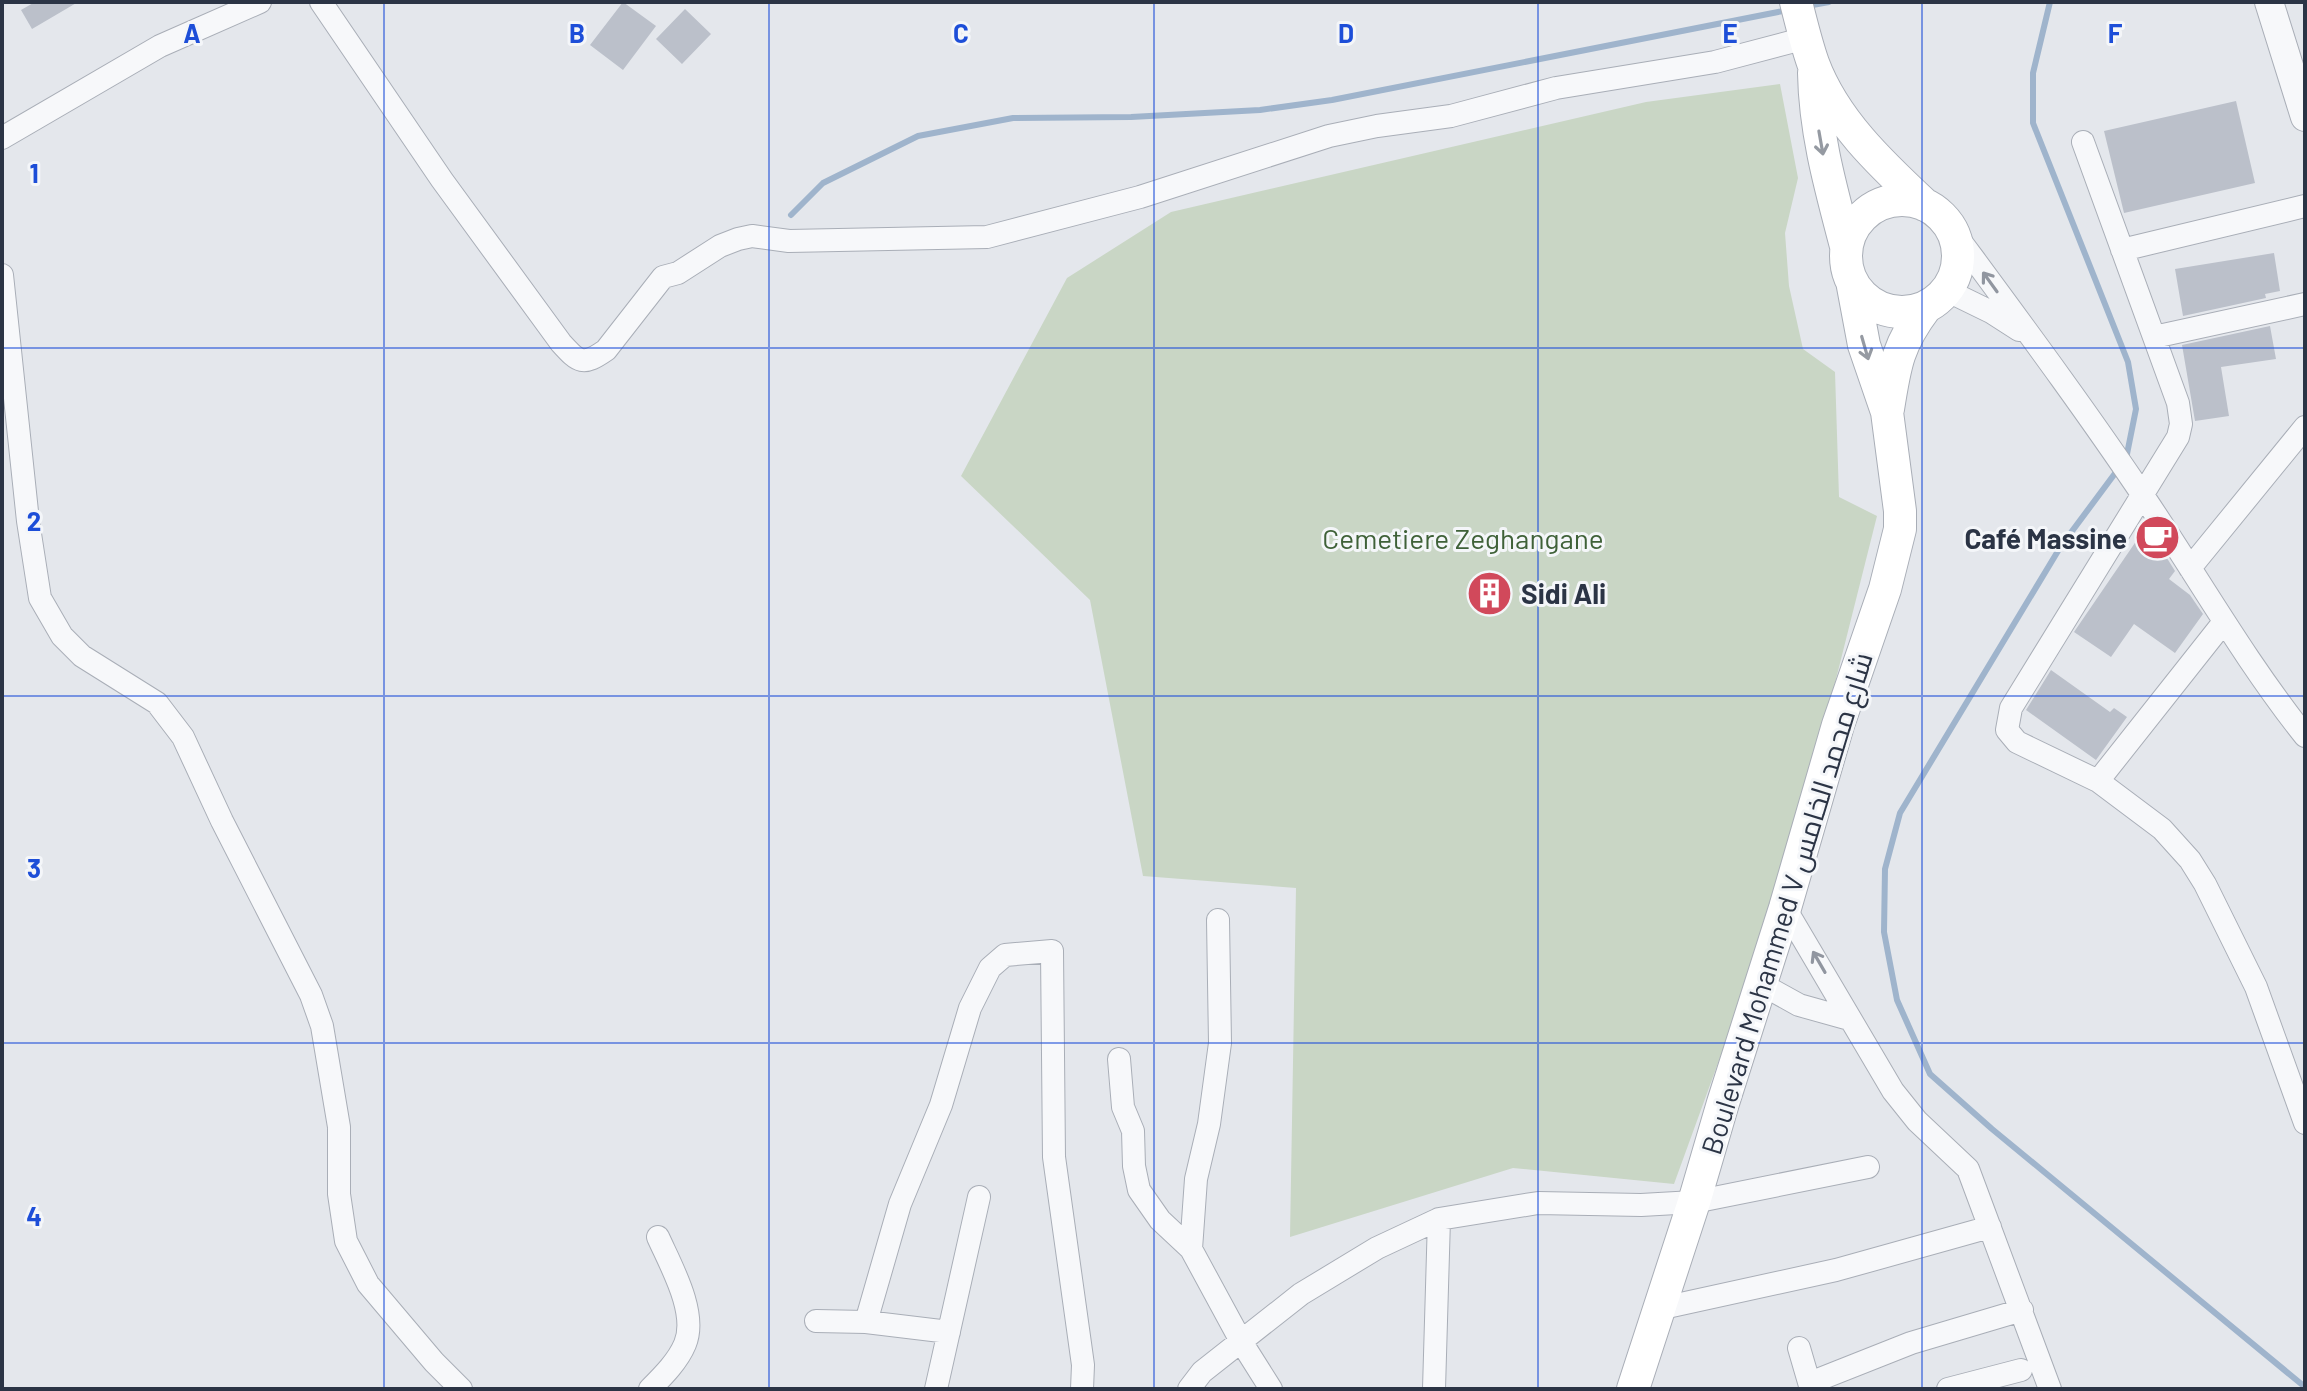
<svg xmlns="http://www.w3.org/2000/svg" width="2307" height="1391" viewBox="0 0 2307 1391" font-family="Barlow,Cairo,sans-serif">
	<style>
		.green { fill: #c9d6c5 }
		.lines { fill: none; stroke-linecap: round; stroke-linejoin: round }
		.stream { stroke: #9fb4cc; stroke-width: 6 }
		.building { fill: #bbc0ca }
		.minor-casing { stroke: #a9aeb7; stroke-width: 24 }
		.tertiary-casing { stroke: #a9aeb7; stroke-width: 30 }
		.secondary-casing { stroke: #a9aeb7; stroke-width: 34 }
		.minor { stroke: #f7f8fa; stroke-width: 22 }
		.tertiary { stroke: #f7f8fa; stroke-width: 28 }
		.secondary { stroke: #fff; stroke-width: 32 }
		.oneway { stroke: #959aa2 }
		.oneway2 { stroke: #9196a0 }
		.grid { fill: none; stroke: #1d4ed8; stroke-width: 2; stroke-opacity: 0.55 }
		.labels { text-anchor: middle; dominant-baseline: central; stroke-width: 6; stroke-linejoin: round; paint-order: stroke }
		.park-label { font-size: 28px; fill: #3f6138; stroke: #f4f6f9 }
		.poi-label { font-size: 28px; font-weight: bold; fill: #2b3445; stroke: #f4f6f9; text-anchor: end }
		.street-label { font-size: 28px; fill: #2b3445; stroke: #f4f6f9 }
		.grid-label { font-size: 26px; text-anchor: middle; font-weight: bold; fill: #1d4ed8; stroke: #f4f6f9; stroke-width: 6; stroke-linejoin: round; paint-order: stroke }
	</style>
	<rect width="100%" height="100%" fill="#e4e7ec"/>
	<!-- green -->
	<path class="green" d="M1780,84L1798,178L1785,233L1789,286L1803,349L1835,372L1839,497L1877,516L1796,838L1746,986L1674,1184L1513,1168L1290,1237L1296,888L1143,876L1090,600L961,476L1067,278L1171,212L1646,102Z"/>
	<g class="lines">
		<!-- stream -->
		<path class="stream" d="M2050,2L2033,73V123L2128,362L2136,409L2126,459
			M1807,6L1829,2
			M791,215L823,183L918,136L1013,118L1131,117L1260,110L1332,100L1788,10
			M2119,468L2061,546L1900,813L1885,869L1884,932L1897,1000L1930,1074L1992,1129L2305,1387"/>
	</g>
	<!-- building -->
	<path class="building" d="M35,2H78L32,29L21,10Z
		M623,2L656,26L623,70L590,45Z
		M685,9L711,34L682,64L656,39Z
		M2236,101L2255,183L2124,213L2104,131Z
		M2274,253L2280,291L2265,294L2266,298L2183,316L2175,269Z
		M2270,326L2276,359L2221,367L2229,416L2195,421L2182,345Z
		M2141,534L2160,547L2175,571L2169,579L2190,595L2203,614L2175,653L2134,624L2111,657L2074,632Z
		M1496,581L1503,598L1484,606L1477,589Z
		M2051,670L2110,712L2114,708L2127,717L2096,760L2026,710Z"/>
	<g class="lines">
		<defs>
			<path id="minor" d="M321,2L442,180L561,343C579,363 583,366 606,350L663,277L678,273L720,246L738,239L752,236L789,241L987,237L1140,197L1329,136L1377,126L1451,116L1556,88L1715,62L1806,38
				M2,138L160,46L260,2
				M2083,142L2178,403L2181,424L2178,437L2011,708L2007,730L2017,742L2098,781L2162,829L2190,860L2205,884L2256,987L2305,1123
				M1948,224C2015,315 2083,406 2146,500C2199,579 2246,662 2305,736
				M2122,250L2305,206
				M2,275L28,521L40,598L62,636L82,656L157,703L183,737L222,821L311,995L322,1026L339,1127V1194L346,1241L368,1284L434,1362L461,1389
				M1946,290L1991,312L2019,330
				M2154,337L2305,304
				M2190,568L2305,427
				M2098,781L2223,623
				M1785,908L1893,1091L1917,1121L1968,1169L2050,1389
				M1761,984L1799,1005L1849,1019
				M1119,1059L1123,1107L1133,1131L1134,1166L1139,1190L1160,1220L1191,1249L1242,1343L1271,1389
				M1191,1249L1196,1179L1209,1124L1220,1043L1218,920
				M1658,1309L1836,1270L1990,1227
				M816,1321L866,1322L949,1332
				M866,1322L900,1204L941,1105L970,1008L990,968L1005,955L1052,951L1054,1157L1083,1365L1082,1389
				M1799,1348L1811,1389
				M1810,1383L1911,1343L2022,1310
				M650,1389C663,1376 678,1361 685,1344C698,1313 671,1266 658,1237
				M936,1389L979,1197
				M1189,1389L1202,1372L1301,1294L1377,1248L1439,1219L1538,1203L1641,1205L1694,1202L1868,1167
				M1434,1389L1439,1219
				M1948,1389L2021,1370"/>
			<path id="tertiary" d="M2269,2L2305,117"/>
			<path id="secondary" d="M1796,2C1801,22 1806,43 1813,63C1834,120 1881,164 1925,205
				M1814,73C1815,133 1831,189 1846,246
				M1846 256a56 56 0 1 1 112 0a56 56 0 1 1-112 0Z
				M1888,409C1895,364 1898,344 1926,307
				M1633,1389L1694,1202L1723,1103L1785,908L1838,725L1885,589L1900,529V511L1887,412L1864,345L1852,281"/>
		</defs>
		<!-- minor casing -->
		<use href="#minor" class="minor-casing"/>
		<!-- tertiary casing -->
		<use href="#tertiary" class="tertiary-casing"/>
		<!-- secondary casing -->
		<use href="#secondary" class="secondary-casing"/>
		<!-- minor -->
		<use href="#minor" class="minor"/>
		<!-- tertiary -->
		<use href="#tertiary" class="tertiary"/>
		<!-- secondary -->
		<use href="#secondary" class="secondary"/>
	</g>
	<!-- one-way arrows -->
	<defs><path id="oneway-shaft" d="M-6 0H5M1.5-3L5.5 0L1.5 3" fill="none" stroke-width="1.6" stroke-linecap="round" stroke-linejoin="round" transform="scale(2)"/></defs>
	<g class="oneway">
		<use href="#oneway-shaft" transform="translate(1821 143) rotate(80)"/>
		<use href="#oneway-shaft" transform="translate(1865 348) rotate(74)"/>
	</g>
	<g class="oneway2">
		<use href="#oneway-shaft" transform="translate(1990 282) rotate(-126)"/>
		<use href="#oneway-shaft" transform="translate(1819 962) rotate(-120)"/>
	</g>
	<!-- grid -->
	<path class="grid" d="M384,2V1389M769,2V1389M1154,2V1389M1538,2V1389M1922,2V1389M2,348H2305M2,696H2305M2,1043H2305"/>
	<!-- icons -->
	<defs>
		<symbol id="cafe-disc" viewBox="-11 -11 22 22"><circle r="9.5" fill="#d1495b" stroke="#f4f6f9"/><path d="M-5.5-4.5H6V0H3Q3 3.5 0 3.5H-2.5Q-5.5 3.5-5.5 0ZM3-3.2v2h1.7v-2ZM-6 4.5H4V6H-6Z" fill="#fff"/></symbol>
		<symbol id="building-disc" viewBox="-11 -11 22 22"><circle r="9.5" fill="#d1495b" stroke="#f4f6f9"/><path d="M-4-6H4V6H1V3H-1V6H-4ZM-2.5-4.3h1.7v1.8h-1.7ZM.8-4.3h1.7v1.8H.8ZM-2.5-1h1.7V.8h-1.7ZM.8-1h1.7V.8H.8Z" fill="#fff"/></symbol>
	</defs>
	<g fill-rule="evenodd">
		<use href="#cafe-disc" x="2132" y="512" width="51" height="51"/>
		<use href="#building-disc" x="1464" y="568" width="51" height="51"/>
	</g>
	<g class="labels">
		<!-- park labels -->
		<g class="park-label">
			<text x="1463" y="538">Cemetiere Zeghangane</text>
		</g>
		<!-- poi labels -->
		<g class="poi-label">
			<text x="2127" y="538">Café Massine</text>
			<text x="1521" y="593" text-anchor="start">Sidi Ali</text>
		</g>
		<!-- street labels -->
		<g class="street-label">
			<text transform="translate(1786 903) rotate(-73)">Boulevard Mohammed V شارع محمد الخامس</text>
		</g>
	</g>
	<g class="grid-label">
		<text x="192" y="43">A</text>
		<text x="577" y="43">B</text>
		<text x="961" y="43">C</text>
		<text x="1346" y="43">D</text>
		<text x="1730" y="43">E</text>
		<text x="2115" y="43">F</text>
		<text x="34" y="183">1</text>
		<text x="34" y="531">2</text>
		<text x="34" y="878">3</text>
		<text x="34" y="1226">4</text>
	</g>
	<!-- border -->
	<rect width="2307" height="1391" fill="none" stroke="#2b3445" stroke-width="8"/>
</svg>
